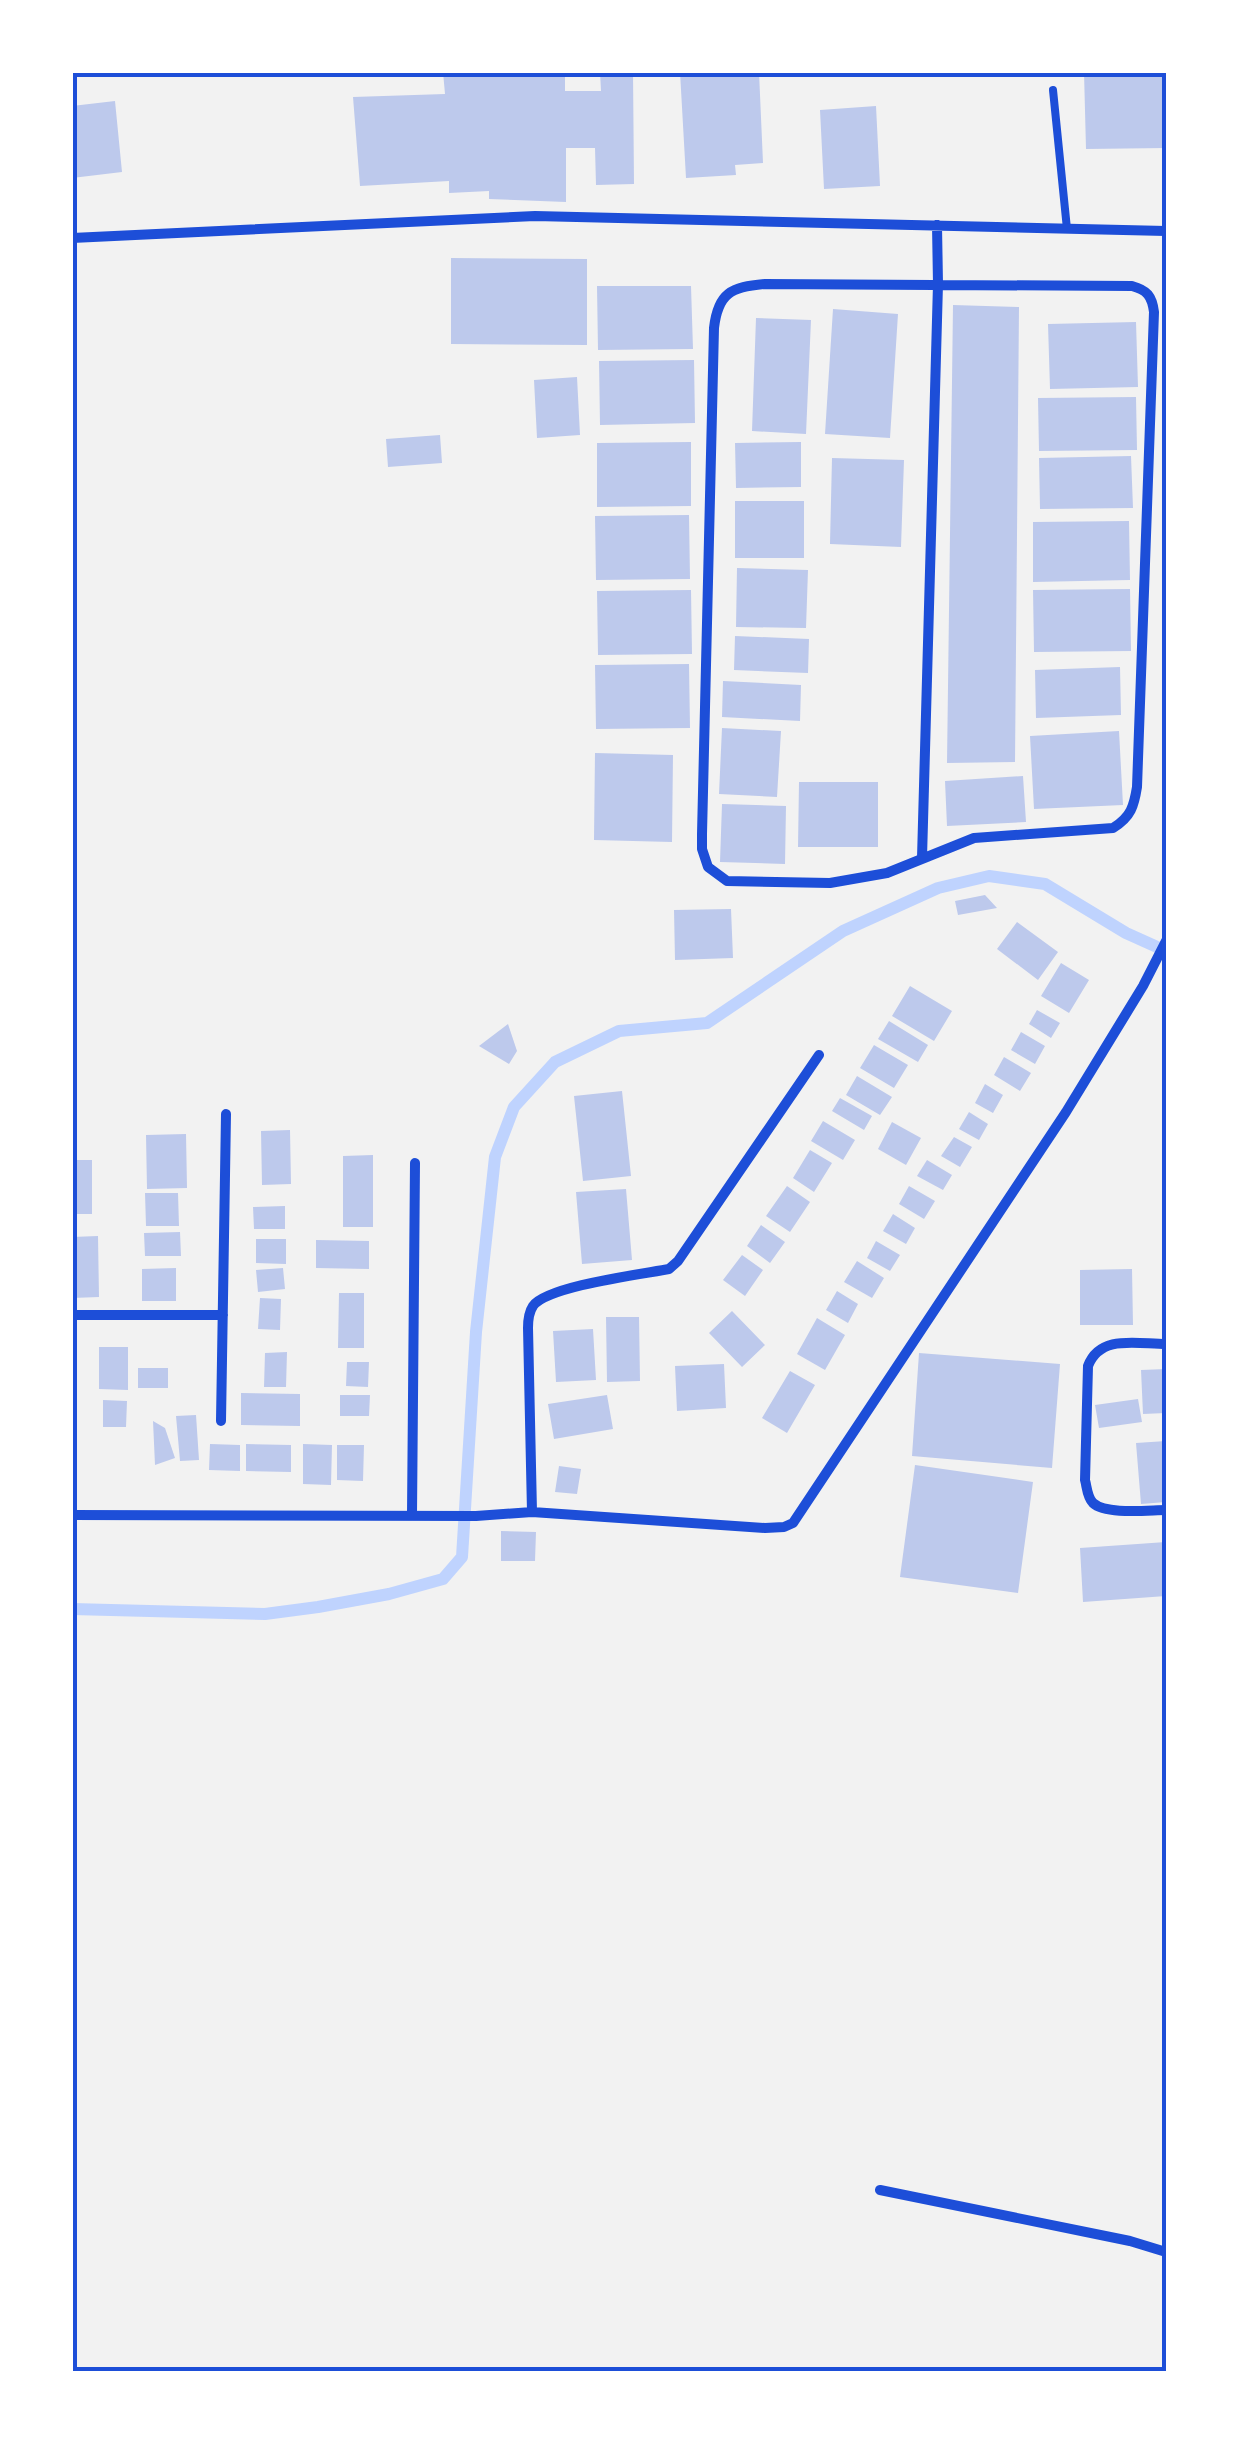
<svg xmlns="http://www.w3.org/2000/svg" width="1239" height="2444" viewBox="0 0 1239 2444" font-family="'Exo 2',sans-serif">
	<style>
		.lines { fill: none; stroke-linecap: round; stroke-linejoin: round }
		.stream { stroke: #bfd3fe; stroke-width: 12 }
		.building { fill: #bdc9ec }
		.service { stroke: #1d4ed8; stroke-width: 8 }
		.minor { stroke: #1d4ed8; stroke-width: 10 }
		.neatline { fill: none; stroke: #1d4ed8; stroke-width: 4 }
	</style>
	<rect width="100%" height="100%" fill="#f2f2f2"/>
	<g class="lines">
		<!-- stream -->
		<path class="stream" d="M72,1609L265,1614L318,1607L389,1594L443,1579L462,1557L476,1332L495,1157L514,1107L555,1062L619,1031L707,1023L843,931L938,888L989,876L1045,884L1126,933L1166,951"/>
	</g>
	<!-- building -->
	<path class="building" d="M443,72H565V91H601L600,72H633L634,184L596,185L595,148H566V202L489,199V191L449,193V181L360,186L353,97L445,94Z
		M680,72H759L763,163L735,165L736,175L686,178Z
		M1084,72H1166V148L1086,149Z
		M115,101L122,172L72,178V106Z
		M876,106L880,186L824,189L820,110Z
		M451,258L587,259V345L451,344Z
		M597,286H691L693,349L598,350Z
		M953,305L1019,307L1015,762L947,763Z
		M833,309L898,314L890,438L825,434Z
		M756,318L811,320L806,434L752,431Z
		M1136,322L1138,387L1050,389L1048,324Z
		M694,360L695,423L600,425L599,361Z
		M577,377L580,435L537,438L534,380Z
		M1136,397L1137,450L1039,451L1038,398Z
		M440,435L442,463L388,467L386,439Z
		M691,442V506L597,507V443Z
		M801,442V487L736,488L735,443Z
		M1131,456L1133,508L1040,509L1039,458Z
		M832,458L904,460L901,547L830,544Z
		M735,501H804V558H735Z
		M689,515L690,579L596,580L595,516Z
		M1129,521L1130,580L1033,582V522Z
		M737,568L808,570L806,628L736,627Z
		M1130,589L1131,651L1034,652L1033,590Z
		M691,590L692,654L598,655L597,591Z
		M735,636L809,639L808,673L734,670Z
		M689,664L690,728L596,729L595,665Z
		M1120,667L1121,715L1036,718L1035,670Z
		M723,681L801,685L800,721L722,717Z
		M722,728L781,731L777,797L719,794Z
		M1119,731L1123,805L1034,809L1030,736Z
		M595,753L673,755L672,842L594,840Z
		M1023,776L1026,822L947,826L945,781Z
		M799,782H878V847H798Z
		M722,804L786,806L785,864L720,862Z
		M985,895L997,908L958,915L955,901Z
		M731,909L733,958L675,960L674,910Z
		M1017,922L1058,952L1038,980L997,949Z
		M1061,963L1089,980L1069,1013L1041,996Z
		M910,986L952,1011L934,1041L892,1016Z
		M1037,1010L1060,1023L1051,1038L1029,1024Z
		M889,1021L928,1045L918,1062L878,1039Z
		M508,1024L517,1051L509,1064L479,1046Z
		M1021,1032L1045,1046L1035,1064L1011,1050Z
		M874,1045L908,1065L894,1088L860,1068Z
		M1004,1057L1031,1073L1020,1091L994,1075Z
		M857,1076L892,1097L880,1115L846,1095Z
		M985,1084L1003,1095L993,1113L975,1103Z
		M622,1091L631,1176L583,1181L574,1096Z
		M840,1098L872,1116L864,1130L832,1111Z
		M969,1112L988,1124L979,1140L959,1129Z
		M823,1121L855,1140L843,1160L811,1141Z
		M892,1122L921,1138L906,1165L878,1149Z
		M290,1130L291,1184L262,1185L261,1131Z
		M186,1134L187,1188L147,1189L146,1135Z
		M954,1137L972,1147L960,1167L941,1156Z
		M810,1150L832,1163L814,1192L793,1178Z
		M373,1155V1227H343V1156Z
		M72,1160H92V1214H72Z
		M927,1160L952,1175L943,1190L917,1176Z
		M787,1186L810,1202L790,1232L766,1216Z
		M909,1186L935,1201L924,1219L899,1204Z
		M626,1189L632,1260L582,1264L576,1192Z
		M145,1193H178L179,1226H146Z
		M285,1206V1229H254L253,1207Z
		M893,1214L915,1228L906,1244L883,1231Z
		M761,1225L785,1242L770,1263L747,1246Z
		M180,1232L181,1256H145L144,1233Z
		M98,1236L99,1297L72,1298V1237Z
		M256,1239H286V1264L256,1263Z
		M316,1240L369,1241V1269L316,1268Z
		M876,1241L900,1255L890,1271L867,1258Z
		M742,1255L763,1270L745,1296L723,1280Z
		M857,1261L884,1278L872,1298L844,1282Z
		M176,1268V1301H142V1269Z
		M283,1268L285,1289L258,1292L256,1270Z
		M1132,1269L1133,1325H1080V1270Z
		M837,1291L858,1304L848,1323L826,1310Z
		M339,1293H364V1348H338Z
		M260,1298L281,1299L280,1330L258,1329Z
		M732,1311L765,1345L742,1367L709,1333Z
		M606,1317H639L640,1381L607,1382Z
		M817,1318L845,1335L825,1370L797,1354Z
		M593,1329L596,1380L556,1382L553,1331Z
		M99,1347H128V1390L99,1389Z
		M287,1352L286,1387H264L265,1353Z
		M919,1353L1060,1364L1052,1468L912,1456Z
		M347,1362H369L368,1387L346,1386Z
		M724,1364L726,1408L677,1411L675,1366Z
		M138,1368H168V1388H138Z
		M1166,1369V1413L1143,1414L1141,1370Z
		M790,1371L815,1385L787,1433L762,1418Z
		M241,1393L300,1394V1426L241,1425Z
		M340,1395H370L369,1416H340Z
		M607,1395L613,1429L554,1439L548,1404Z
		M1138,1399L1142,1422L1099,1428L1095,1405Z
		M103,1400L127,1401L126,1427H103Z
		M196,1415L199,1460L180,1461L176,1416Z
		M153,1421L165,1428L175,1458L155,1465Z
		M1166,1441V1502L1141,1504L1136,1443Z
		M210,1444L240,1445V1471L209,1470Z
		M246,1444L291,1445V1472L246,1471Z
		M303,1444L332,1445L331,1485L303,1484Z
		M337,1445H364L363,1481L337,1480Z
		M915,1465L1033,1482L1018,1593L900,1577Z
		M559,1466L581,1469L577,1494L555,1492Z
		M501,1531L536,1532L535,1561H501Z
		M1166,1542V1596L1083,1602L1080,1548Z"/>
	<g class="lines">
		<!-- service -->
		<path class="service" d="M1053,90L1067,229"/>
		<!-- minor -->
		<path class="minor" d="M72,238L535,216L1166,231
			M765,284L1132,286C1147,290 1152,296 1154,312L1137,787C1134,806 1131,817 1113,828L974,838L887,873L830,883L727,881L708,867L702,849V834L714,328C718,293 731,287 765,284Z
			M922,858L938,284L937,225
			M72,1315H223
			M1166,1344C1137,1344 1100,1334 1088,1366L1085,1480C1087,1487 1087,1497 1093,1503C1106,1515 1149,1510 1166,1510
			M221,1421L226,1114
			M532,1512L528,1328C528,1321 529,1312 533,1306C547,1286 643,1274 669,1269L678,1261L819,1055
			M72,1515L476,1516L532,1512L765,1528L784,1527L793,1523L1066,1112L1143,986L1166,941
			M412,1515L415,1163
			M880,2190L1130,2241L1166,2252"/>
	</g>
	<!-- border -->
	<rect width="1239" height="2444" fill="none" stroke="#ffffff" stroke-width="150"/>
	<rect x="75" y="75" width="1089" height="2294" class="neatline"/>
</svg>
